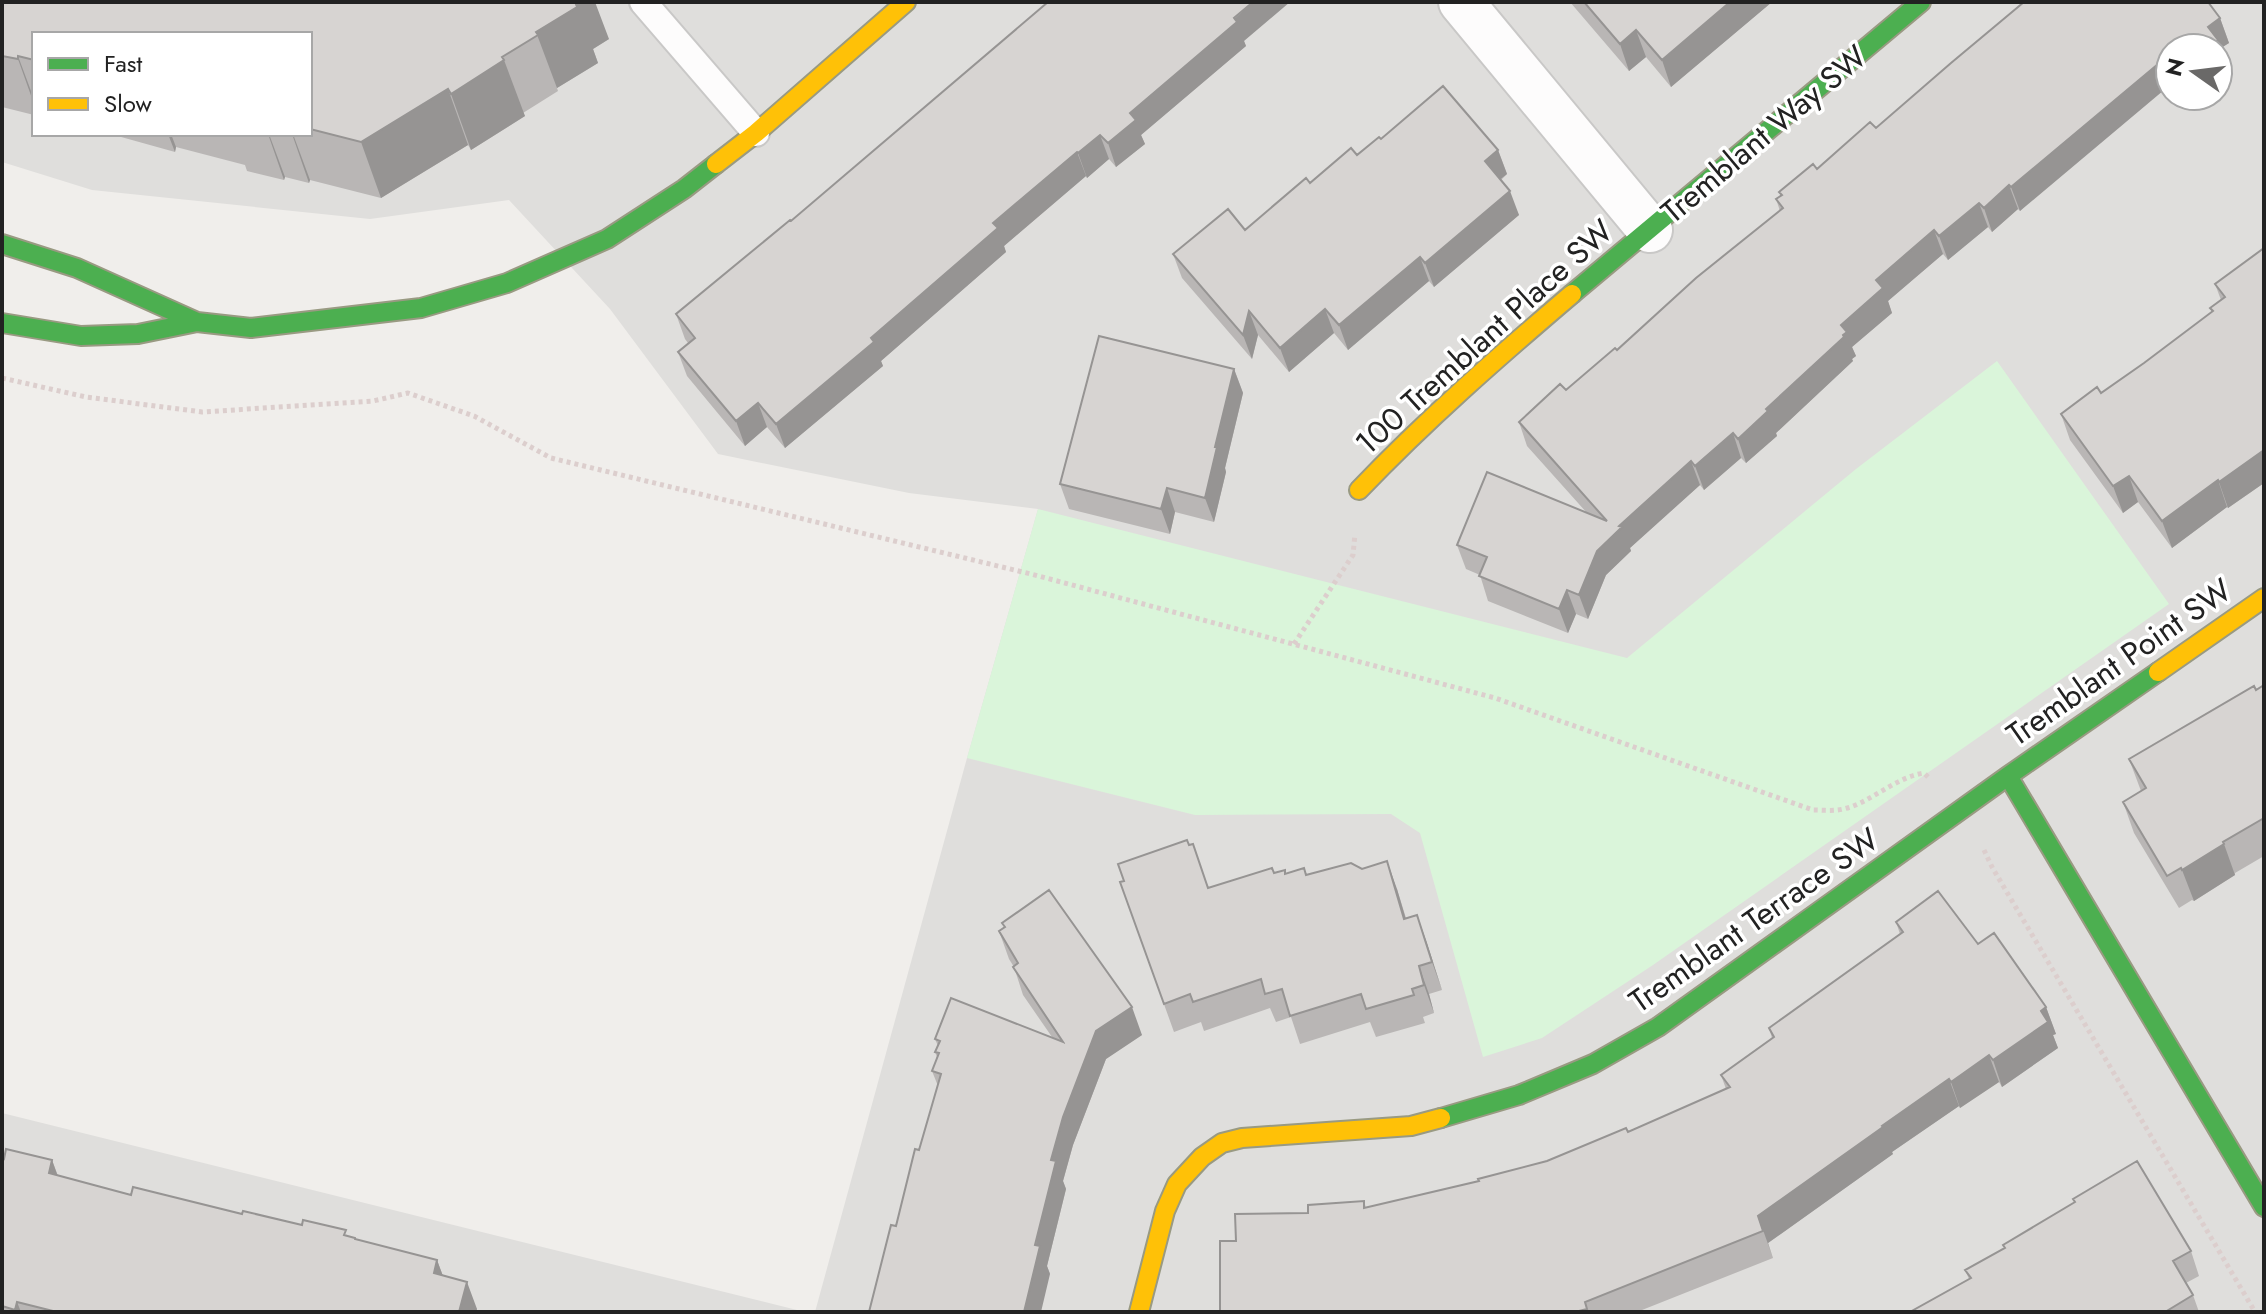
<svg xmlns="http://www.w3.org/2000/svg" width="2266" height="1314" viewBox="0 0 2266 1314" font-family="Jost,sans-serif">
	<style>
		.residential { fill: #dfdedc; fill-rule: evenodd }
		.park { fill: #daf5da }
		.lines { fill: none; stroke-linecap: round; stroke-linejoin: round }
		.lane-casing { stroke: #c9c8c7; stroke-width: 30 }
		.street-casing { stroke: #c9c8c7; stroke-width: 48 }
		.fast-casing { stroke: #999a82; stroke-width: 22 }
		.slow-casing { stroke: #999a82; stroke-width: 22 }
		.path { stroke: #dccecd; stroke-width: 5; stroke-dasharray: 4 4; stroke-linecap: butt }
		.lane { stroke: #fdfcfc; stroke-width: 26 }
		.street { stroke: #fdfcfc; stroke-width: 44 }
		.fast { stroke: #4caf50; stroke-width: 18 }
		.slow { stroke: #ffc107; stroke-width: 18 }
		.wall { fill: #b9b6b5 }
		.shaded-wall { fill: #969493 }
		.building { fill: #d7d4d2; stroke: #969493; stroke-width: 2 }
		.labels { text-anchor: middle; dominant-baseline: central; stroke-width: 7; stroke-linejoin: round; paint-order: stroke }
		.street-label { font-size: 32px; fill: #222; stroke: #fff }
	</style>
	<rect width="100%" height="100%" fill="#f0eeeb"/>
	<!-- residential -->
	<path class="residential" d="M2,2H2264V1312H815L967,758L1038,509L909,493L718,454L610,309L509,200L370,219L92,190L2,162ZM34,34H310V134H34ZM2170,48H2218V96H2170Z
		M2,1113L805,1312H2Z"/>
	<!-- park -->
	<path class="park" d="M1997,361L2169,604L1653,965L1542,1038L1483,1057L1420,833L1391,814L1195,815L967,758L1038,509L1627,658L1856,469Z"/>
	<g class="lines">
		<defs>
			<path id="lane" d="M643,2L756,133"/>
			<path id="street" d="M1461,2L1650,230"/>
			<path id="fast" d="M2,244L77,268L197,322
				M1572,294L1921,2
				M2,323L81,336L138,334L197,322L251,328L421,308L507,283L607,239L684,189L716,164
				M2008,776L2264,1207
				M1441,1118L1519,1095L1593,1064L1658,1027L2008,776L2158,672"/>
			<path id="slow" d="M716,164L756,133L906,2
				M1359,490C1426,420 1498,357 1572,294
				M2158,672L2264,598
				M1139,1312L1165,1211L1177,1184L1202,1157L1222,1143L1242,1138L1411,1126L1441,1118"/>
		</defs>
		<!-- lane casing -->
		<use href="#lane" class="lane-casing"/>
		<!-- street casing -->
		<use href="#street" class="street-casing"/>
		<!-- fast casing -->
		<use href="#fast" class="fast-casing"/>
		<!-- slow casing -->
		<use href="#slow" class="slow-casing"/>
		<!-- path -->
		<path class="path" d="M2,378L86,397L202,412L373,401L408,393L474,416L551,458L1031,574L1495,698L1813,810C1821,810 1830,811 1838,810C1868,806 1892,778 1924,773L1929,778
			M1294,644L1353,555L1355,534
			M1984,850L1992,867L2255,1312"/>
		<!-- lane -->
		<use href="#lane" class="lane"/>
		<!-- street -->
		<use href="#street" class="street"/>
		<!-- fast -->
		<use href="#fast" class="fast"/>
		<!-- slow -->
		<use href="#slow" class="slow"/>
	</g>
	<!-- wall -->
	<path class="wall" d="M2,2L609,39L593,49L598,63L557,88L558,91L523,113L525,116L471,150L468,145L381,198L310,180L309,183L285,177L284,180L247,171L245,165L176,147L175,152L114,135V134H310V34H34V115L2,107Z
		M1570,2H1772L1671,87L1646,57L1629,71Z
		M2220,18L2229,43L2221,48L2227,64L2218,71V48H2170L2020,211L2018,209L1992,232L1988,227L1948,260L1943,254L1888,301L1892,313L1852,347L1856,356L1852,359L1853,361L1776,433L1777,436L1746,463L1741,458L1704,490L1700,485L1630,548L1631,551L1606,575L1588,619L1576,614L1568,633L1488,601L1480,575L1466,569L1457,545L1587,513L1527,446L1519,422L1566,390L1617,350L1780,211L1776,199L1781,196L1779,192L1817,169L1876,128Z
		M1244,41L1246,46L1141,135L1145,144L1116,167L1109,159L1087,178L1086,176L1004,246L1006,252L881,361L883,366L785,448L767,427L745,446L687,376L678,352L688,343L685,339L676,314L791,221Z
		M1381,139L1498,150L1507,174L1501,180L1519,215L1434,287L1429,281L1348,350L1334,333L1289,372L1258,335L1252,359L1182,278L1173,254L1245,230L1310,183Z
		M2264,248V483L2228,508L2227,507L2172,548L2138,502L2123,513L2070,440L2061,414L2101,393L2144,363L2212,312L2210,308L2221,300L2215,284Z
		M1234,369L1243,393L1225,468L1226,472L1214,522L1175,512L1170,534L1069,509L1060,484Z
		M2264,685V856L2235,873V875L2194,901L2192,900L2179,908L2134,833L2123,802L2141,791L2129,759Z
		M1274,873L1307,875L1397,889L1406,918L1417,915L1442,990L1429,994L1434,1013L1423,1017L1425,1023L1376,1037L1370,1022L1300,1044L1291,1017L1276,1022L1270,1008L1204,1031L1201,1022L1174,1032L1120,882L1209,888Z
		M1896,922L1978,944L2046,1007L2056,1034L2053,1035L2058,1048L2002,1087L1999,1082L1960,1108L1959,1106L1892,1152L1893,1154L1768,1243L1773,1258L1637,1312H1220L1236,1241L1308,1213L1364,1201L1366,1208L1479,1181L1547,1161L1628,1132L1726,1089L1721,1075L1772,1038L1769,1028L1900,934Z
		M1002,923L1142,1035L1106,1059L1073,1145L1063,1181L1066,1189L1047,1266L1050,1274L896,1226L938,1086L932,1071L937,1057L935,1052L938,1046L935,1039L1052,1037L1023,995L1014,967L1009,959L999,931L1004,927Z
		M2,1158L52,1160L58,1176L131,1195L242,1214L347,1236L356,1240L437,1260L443,1276L477,1309L476,1312H2Z
		M2191,1251L2199,1276L2186,1283L2193,1295L2199,1312H1910L1969,1279L1965,1270Z"/>
	<!-- shaded-wall -->
	<path class="shaded-wall" d="M573,2H595L609,39L593,49L598,63L557,88L536,32Z
		M1253,2H1290L1244,41L1246,46L1141,135L1145,144L1116,167L1108,143L1130,113Z
		M1730,2H1772L1671,87L1662,60Z
		M2220,18L2229,43L2221,48L2227,64L2218,71V48H2207L2208,27Z
		M1636,30L1646,57L1629,71L1620,44Z
		M2170,54V85L2020,211L2011,187Z
		M18,56L34,99V104L18,59Z
		M504,60L525,116L471,150L451,94Z
		M448,89L468,145L381,198L361,142Z
		M168,134H171L176,147L175,152Z
		M268,134H269L285,177L284,180Z
		M292,134H293L310,180L309,183Z
		M1100,135L1109,159L1087,178L1078,153Z
		M1498,150L1507,174L1493,185L1485,161Z
		M1077,152L1086,176L1004,246L1006,252L881,361L883,366L785,448L776,424L871,338L993,223Z
		M2009,185L2018,209L1992,232L1984,208Z
		M1510,191L1519,215L1434,287L1425,263Z
		M1979,203L1988,227L1948,260L1939,236Z
		M1934,230L1943,254L1888,301L1892,313L1852,347L1856,356L1852,359L1853,361L1776,433L1777,436L1746,463L1738,439L1766,409L1876,280Z
		M1420,257L1429,281L1348,350L1339,325Z
		M1325,309L1334,333L1289,372L1280,348Z
		M1249,311L1258,335L1252,359L1243,335Z
		M1234,369L1243,393L1225,468L1226,472L1214,522L1205,498L1215,447Z
		M758,403L767,427L745,446L736,421Z
		M1733,433L1741,458L1704,490L1695,466Z
		M2264,450V483L2228,508L2219,482Z
		M1691,461L1700,485L1630,548L1631,551L1606,575L1588,619L1579,595L1597,551L1619,526Z
		M2129,476L2138,502L2123,513L2113,486Z
		M2218,480L2227,507L2172,548L2162,521Z
		M1167,488L1175,512L1170,534L1161,509Z
		M1567,590L1576,614L1568,633L1559,609Z
		M2224,844L2235,875L2194,901L2182,870Z
		M1387,861L1397,889L1414,947L1404,919Z
		M1417,915L1427,943L1442,990L1432,962Z
		M1419,966L1429,994L1434,1013L1424,985Z
		M1132,1007L1142,1035L1106,1059L1073,1145L1063,1181L1066,1189L1047,1266L1050,1274L1041,1312H1024L1051,1160L1063,1117L1096,1031Z
		M2046,1007L2056,1034L2053,1035L2058,1048L2002,1087L1993,1060Z
		M1989,1055L1999,1082L1960,1108L1951,1082Z
		M1949,1079L1959,1106L1892,1152L1893,1154L1768,1243L1773,1258L1758,1216L1882,1126Z
		M52,1160L62,1188L49,1173Z
		M437,1260L447,1287L434,1273Z
		M467,1282L477,1309L476,1312H459Z
		M17,1302L21,1312H16L15,1310Z"/>
	<!-- building -->
	<path class="building" d="M2,2H575L577,7L536,32L538,35L502,57L504,60L451,94L448,89L361,142L310,129V34H34V60L18,56V59L2,56Z
		M1048,2H1253L1234,18L1237,22L1130,113L1136,120L1108,143L1100,135L1078,153L1077,152L993,223L998,228L871,338L874,342L776,424L758,403L736,421L678,352L695,338L676,314L790,220L791,221Z
		M1584,2H1730L1662,60L1636,30L1620,44Z
		M2024,2H2208L2220,18L2208,27L2218,40L2207,48H2170V54L2011,187L2009,185L1984,208L1979,203L1939,236L1934,230L1876,280L1883,288L1841,325L1847,332L1843,335L1844,337L1766,409L1768,411L1738,439L1733,433L1695,466L1691,461L1619,526L1622,527L1597,551L1579,595L1567,590L1559,609L1479,576L1487,557L1457,545L1487,472L1607,521L1519,422L1560,384L1566,390L1615,348L1617,350L1696,278L1783,208L1776,199L1782,195L1779,192L1813,164L1817,169L1870,122L1876,128L1951,63Z
		M1443,86L1498,150L1485,161L1510,191L1425,263L1420,257L1339,325L1325,309L1280,348L1249,311L1243,335L1173,254L1228,209L1245,230L1306,178L1310,183L1351,148L1357,155L1379,137L1381,139Z
		M2264,248V432L2263,433L2264,450L2219,482L2218,480L2162,521L2129,476L2113,486L2061,414L2097,387L2101,393L2144,363L2213,311L2210,308L2225,297L2215,284Z
		M1099,336L1234,369L1215,447H1217L1205,498L1167,488L1161,509L1060,484Z
		M2264,685V818L2223,842L2224,844L2182,870L2181,868L2167,876L2123,802L2146,788L2129,759L2254,686L2256,690Z
		M1187,840L1189,845L1193,844L1208,888L1272,868L1274,873L1285,870V874L1304,868L1306,875L1351,863L1362,869L1387,861L1404,919L1417,915L1432,962L1419,966L1424,985L1412,989L1414,995L1366,1009L1361,994L1290,1016L1282,989L1265,994L1261,979L1193,1002L1190,994L1164,1004L1120,882L1124,881L1118,864Z
		M1049,890L1132,1007L1096,1031L1063,1117L1051,1160L1056,1161L1035,1245L1040,1246L1024,1312H869L891,1225L896,1226L915,1149L919,1150L941,1074L932,1071L939,1053L935,1052L940,1041L935,1039L951,998L1063,1042L1013,967L1018,963L999,931L1005,927L1002,923Z
		M1938,891L1978,944L1994,933L2046,1007L2041,1011L2048,1022L1993,1060L1989,1055L1951,1082L1949,1079L1882,1126L1883,1127L1758,1216L1763,1231L1585,1302L1587,1309L1575,1312H1220V1241H1236L1235,1214L1308,1213V1205L1364,1201V1208L1479,1181L1478,1179L1547,1161L1626,1128L1628,1132L1730,1087L1721,1075L1774,1037L1769,1028L1903,932L1896,922Z
		M6,1149L52,1160L49,1173L131,1195L133,1187L242,1214L243,1211L302,1225L303,1220L346,1230L344,1235L355,1238V1239L437,1260L434,1273L467,1282L459,1312H57L17,1302L15,1310L2,1306V1158L4,1159Z
		M2137,1161L2191,1251L2173,1261L2193,1295L2165,1312H1910L1971,1278L1965,1270L2005,1248L2003,1245L2075,1202L2073,1199Z"/>
	<g class="labels">
		<!-- street labels -->
		<g class="street-label">
			<text transform="translate(1764 134) rotate(-40)">Tremblant Way SW</text>
			<text transform="translate(1484 337) rotate(-42)">100 Tremblant Place SW</text>
			<text transform="translate(2119 662) rotate(-35)">Tremblant Point SW</text>
			<text transform="translate(1754 920) rotate(-35)">Tremblant Terrace SW</text>
		</g>
	</g>
	<!-- border -->
	<rect width="2266" height="1314" fill="none" stroke="#222222" stroke-width="8"/>
	<!-- legend -->
	<rect x="32" y="32" width="280" height="104" fill="#ffffff" stroke="#a7a7a7" stroke-width="2"/>
	<rect x="48" y="58" width="40" height="12" fill="#4caf50" stroke="#a7a7a7" stroke-width="2"/>
	<text x="104" y="72" font-size="24" fill="#222222">Fast</text>
	<rect x="48" y="98" width="40" height="12" fill="#ffc107" stroke="#a7a7a7" stroke-width="2"/>
	<text x="104" y="112" font-size="24" fill="#222222">Slow</text>
	<!-- north arrow -->
	<g transform="translate(2194 72) rotate(284)"><circle r="38" fill="#ffffff" stroke="#a7a7a7" stroke-width="2"/>
	<path d="M0-6L14 30L0 20L-14 30Z" fill="#6a6968"/>
	<text y="-12" font-size="22" font-weight="bold" text-anchor="middle" fill="#222222">N</text>
	</g>
</svg>
